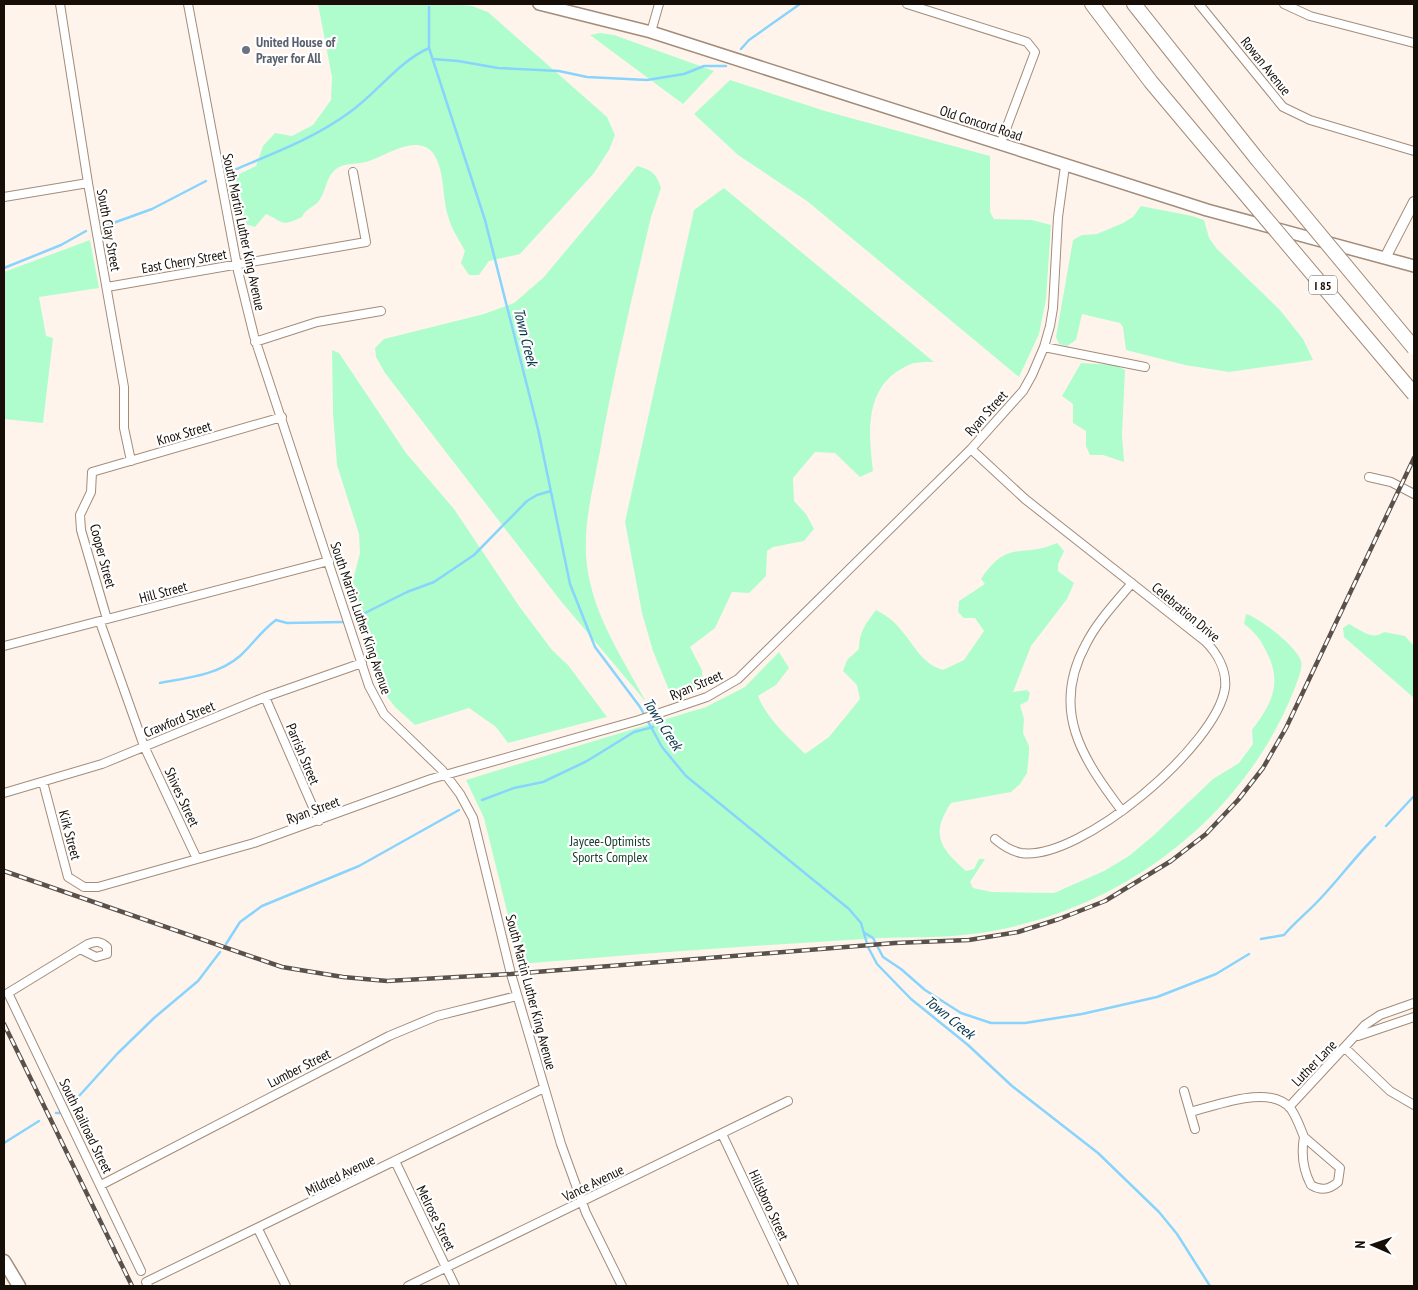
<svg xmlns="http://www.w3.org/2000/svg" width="1418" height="1290" viewBox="0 0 1418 1290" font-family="'PT Sans Narrow',sans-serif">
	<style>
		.green { fill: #affdcd }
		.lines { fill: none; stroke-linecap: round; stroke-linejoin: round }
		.stream { stroke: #88d4fc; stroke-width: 2.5 }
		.minor-casing { stroke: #a38c79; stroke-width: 10 }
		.tertiary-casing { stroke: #a38c79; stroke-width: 12 }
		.secondary-casing { stroke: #a38c79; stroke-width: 14 }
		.primary-casing { stroke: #a38c79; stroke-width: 15 }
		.motorway-casing { stroke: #a38c79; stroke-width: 16 }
		.minor { stroke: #fff; stroke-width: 8 }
		.tertiary { stroke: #fff; stroke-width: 10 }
		.secondary { stroke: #fff; stroke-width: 11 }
		.primary { stroke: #fff; stroke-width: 12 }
		.motorway { stroke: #fff; stroke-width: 14 }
		.rail-casing { stroke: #5a514a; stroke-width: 4.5 }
		.rail { stroke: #fff; stroke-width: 2.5; stroke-dasharray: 8; stroke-linecap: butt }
		.motorway-bridge-casing { stroke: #a38c79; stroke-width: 16; stroke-linecap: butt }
		.motorway-bridge { stroke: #fff; stroke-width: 14 }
		.worship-dot { fill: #6b7280; stroke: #fff; stroke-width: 2 }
		.labels { text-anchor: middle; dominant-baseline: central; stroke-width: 4.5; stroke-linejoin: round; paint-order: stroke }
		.shield { fill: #fff; stroke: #5c5651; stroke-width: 1 }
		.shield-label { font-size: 12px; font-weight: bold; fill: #160e07 }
		.worship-label { font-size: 14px; font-weight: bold; fill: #5b616d; stroke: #fff; text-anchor: start }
		.street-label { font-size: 14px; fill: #160e07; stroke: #fff }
		.park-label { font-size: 14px; fill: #133b25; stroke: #fff }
		.water-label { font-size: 15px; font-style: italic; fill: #07354a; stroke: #fff }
	</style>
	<rect width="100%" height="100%" fill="#fff4ec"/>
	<!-- green -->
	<path class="green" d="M318,4H450L472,6L488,12L607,117L615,135L609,150L594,173L520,254L489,261L479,275H469L461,263L465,251C459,240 451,228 448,216C442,197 445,170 433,153C417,133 385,156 369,161C358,165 346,162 336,169C325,178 327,191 318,202C313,208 306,208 302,217C280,227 286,223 266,214L255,227L245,224L235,176L256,166L263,146L275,133L292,136L313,125L331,100L332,77Z
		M600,33L614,35L714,71L683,104L590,35Z
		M730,80L825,111L990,156V212L994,219L1032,220L1051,225L1046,299L1039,334L1019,377L807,201L738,155L694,114Z
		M637,166C652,170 656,173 661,188L651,217C633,294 614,372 600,451C592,495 579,537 590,582C599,624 626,664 646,702L560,600L385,373L376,357L375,348L384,339L484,314L514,303L543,278Z
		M724,188L934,362C927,362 917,362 911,364C864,383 868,430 873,471L860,477L835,453L815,452L793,478L794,501L806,514L814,529L804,541L773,547L767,551L766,576L749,593L732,592L715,628L690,647L702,670L703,685L673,700L653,651L642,613L625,522L694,210Z
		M1141,206L1192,216L1204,220L1209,238L1217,249L1280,310L1303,339L1313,360L1229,372L1185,365L1126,350L1123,327L1120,323L1082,314L1076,340L1067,346L1059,344L1056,337L1073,240L1082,235L1097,234L1123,223L1133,217Z
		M90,240L99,288L39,297L46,336L53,338L43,423L4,419V272Z
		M332,350L339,353L406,453L454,509L519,606L552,650L568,665L607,717L508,743L496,727L469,708L415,725L395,707L385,694L352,584L360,553L359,534L337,465L333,413Z
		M1081,363L1115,365L1125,370L1122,435L1124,462L1103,455H1090L1086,446V431L1073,423V404L1062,396Z
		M1057,543L1064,551L1058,564V571L1074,583L1067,599L1031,646L1013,692L1027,690L1030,693L1028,701L1020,705L1024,719L1023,733L1029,746V754L1027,773L1020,784L1011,792L951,803C930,835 940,848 966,871L974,869L979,859H985L970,882L973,888L992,892L1054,893L1104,871L1129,856L1154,835L1213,779L1239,763L1253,744L1252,730C1272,703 1283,683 1266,651C1260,639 1255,632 1244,624L1246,614C1260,618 1297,647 1301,661C1303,669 1298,678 1296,685C1245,820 1115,916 972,934C942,938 910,937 879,938C848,940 817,942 786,944C697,949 609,957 520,964L484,818L466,780L706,707L745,687L779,652L789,668L776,685L758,696C767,719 788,737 805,754L829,737L860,699L857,685L843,671L847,660L859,649C859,632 866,623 876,610C886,615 894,621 901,630C916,647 921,663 943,670L964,660L984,631L975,618H964L958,612L959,601L985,584L981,579C1008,538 1022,559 1057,543Z
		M1349,624C1361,630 1372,641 1384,632L1405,636L1414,646V698L1344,637L1343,628Z"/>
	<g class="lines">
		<!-- stream -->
		<path class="stream" d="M429,7V48L485,220L538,429L570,584L595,647L640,707L662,747L686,776L849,909L861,923L868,947L877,964L911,999L968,1045L1012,1086L1098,1153L1159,1212L1177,1234L1210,1286
			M741,49L749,40L800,4
			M433,59L458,61L498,68L559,71L587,77L647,80L684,74L704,66H726
			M234,170C274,153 315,138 350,112C378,92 398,62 429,48
			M105,226L152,209L206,181
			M4,268L61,245L86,231
			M357,617L407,592L434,582L474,555L527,501L537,495L551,491
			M160,683C187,678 218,675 240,656C253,644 261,631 276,620L287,623L344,622
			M482,800L514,788L543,782L587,761L634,732L653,727
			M1386,826L1414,796
			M865,933L873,938L883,957L901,969L925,990L961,1013L991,1023H1025L1082,1014L1157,997L1216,974L1249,954
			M1261,939L1284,935C1295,922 1308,912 1320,899C1339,879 1355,857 1375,837
			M226,944L240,922L262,906L359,866L459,810
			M70,1106L118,1053L154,1018L198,981L220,952
			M56,1113H61
			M4,1143L39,1121"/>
		<defs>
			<path id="minor" d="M60,4L88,183L124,387V428L131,461
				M188,4L238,271L254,336L369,686L384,714L442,770L460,794L473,818L511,974L561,1144L586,1213L622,1286
				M907,4L1027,42L1035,52L1000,145
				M1199,4L1283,107L1310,120L1414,151
				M1284,4L1310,16L1414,43
				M651,32L659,4
				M4,197L88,183
				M107,287L366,242L353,172
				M255,342L317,322L381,311
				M1044,347L1145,367
				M971,449L1025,499L1205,641C1217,653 1227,670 1225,688C1217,745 1080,862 1021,853C1011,851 1002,845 995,839
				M1369,477L1391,482L1414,494
				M107,619L81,530L80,515L91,492L92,472L282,417
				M100,622L144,746L197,859
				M4,646L329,561
				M265,697L319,821
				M43,782L68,877L84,887H98L254,843L431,779L639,720L707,697L738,679L971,449L1023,391L1032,375L1044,347L1050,326L1053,308L1058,217L1065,166
				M4,793L102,764L265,697L362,663
				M1122,811C1082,758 1050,710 1086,644C1097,622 1116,602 1132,583
				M80,949L96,957L107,954V947C101,941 96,941 88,944L8,993L141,1271
				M1358,1036L1414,1017
				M1345,1048L1390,1091L1414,1105
				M1184,1091L1195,1129
				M1289,1107L1365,1025L1380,1015L1414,1003
				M1190,1112C1216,1106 1270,1083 1291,1109C1297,1118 1300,1127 1304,1137
				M722,1134L794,1286
				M1304,1137L1340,1168L1338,1182C1329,1190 1321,1191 1311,1185C1303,1170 1301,1154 1304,1137Z
				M395,1161L455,1286
				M101,1185L389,1036L437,1016L517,996
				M258,1229L286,1286
				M148,1286L146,1282L544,1088
				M408,1286L788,1101"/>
			<path id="tertiary" d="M1385,258L1414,202"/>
			<path id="secondary" d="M539,4L651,32L1207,210L1414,266"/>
			<path id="primary" d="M4,1261L19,1286"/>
			<path id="motorway" d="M1092,4L1151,82L1230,176
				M1134,4L1257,159"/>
		</defs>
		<!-- minor casing -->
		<use href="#minor" class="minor-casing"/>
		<!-- tertiary casing -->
		<use href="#tertiary" class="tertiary-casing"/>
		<!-- secondary casing -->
		<use href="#secondary" class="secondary-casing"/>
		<!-- primary casing -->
		<use href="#primary" class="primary-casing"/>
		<!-- motorway casing -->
		<use href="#motorway" class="motorway-casing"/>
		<!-- minor -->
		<use href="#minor" class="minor"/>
		<!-- tertiary -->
		<use href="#tertiary" class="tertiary"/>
		<!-- secondary -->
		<use href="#secondary" class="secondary"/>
		<!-- primary -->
		<use href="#primary" class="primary"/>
		<!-- motorway -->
		<use href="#motorway" class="motorway"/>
		<defs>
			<path id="rail" d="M4,871L282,967L343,977L387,981L511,974L895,943L969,940L1018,932L1059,919L1105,901L1171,861L1206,834L1238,800L1263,768L1286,728L1414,458
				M4,1024L132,1286"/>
		</defs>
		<!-- rail casing -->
		<use href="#rail" class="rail-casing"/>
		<!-- rail -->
		<use href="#rail" class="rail"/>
		<defs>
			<path id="motorway-bridge" d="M1257,159L1414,348
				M1230,176L1414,394"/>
		</defs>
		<!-- motorway-bridge casing -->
		<use href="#motorway-bridge" class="motorway-bridge-casing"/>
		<!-- motorway-bridge -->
		<use href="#motorway-bridge" class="motorway-bridge"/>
	</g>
	<!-- markers -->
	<circle class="worship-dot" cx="246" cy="50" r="5"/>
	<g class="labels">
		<!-- shield labels -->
		<rect class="shield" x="1309" y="275.5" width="28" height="19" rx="4"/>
		<g class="shield-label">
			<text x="1323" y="285">I 85</text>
		</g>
		<!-- worship labels -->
		<g class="worship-label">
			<text x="256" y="42">United House of<tspan x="256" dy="16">Prayer for All</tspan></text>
		</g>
		<!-- street labels -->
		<g class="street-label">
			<text transform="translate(1266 66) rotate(51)">Rowan Avenue</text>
			<text transform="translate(981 123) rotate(18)">Old Concord Road</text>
			<text transform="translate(109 230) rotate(80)">South Clay Street</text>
			<text transform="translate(244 232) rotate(78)">South Martin Luther King Avenue</text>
			<text transform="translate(184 261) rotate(-10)">East Cherry Street</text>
			<text transform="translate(986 413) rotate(-48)">Ryan Street</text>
			<text transform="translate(184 433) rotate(-16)">Knox Street</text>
			<text transform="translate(103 556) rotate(75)">Cooper Street</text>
			<text transform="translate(163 592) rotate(-15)">Hill Street</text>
			<text transform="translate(1186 612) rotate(40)">Celebration Drive</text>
			<text transform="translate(361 618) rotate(71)">South Martin Luther King Avenue</text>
			<text transform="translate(696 685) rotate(-23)">Ryan Street</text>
			<text transform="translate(179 719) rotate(-22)">Crawford Street</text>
			<text transform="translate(303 754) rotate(67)">Parrish Street</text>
			<text transform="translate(182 797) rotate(65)">Shives Street</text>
			<text transform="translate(313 810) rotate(-20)">Ryan Street</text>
			<text transform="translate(70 835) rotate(75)">Kirk Street</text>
			<text transform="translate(531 992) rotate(75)">South Martin Luther King Avenue</text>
			<text transform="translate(1314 1063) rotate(-46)">Luther Lane</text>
			<text transform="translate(299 1068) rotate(-27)">Lumber Street</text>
			<text transform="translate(86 1126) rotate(64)">South Railroad Street</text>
			<text transform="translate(340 1175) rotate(-26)">Mildred Avenue</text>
			<text transform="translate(593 1183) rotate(-26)">Vance Avenue</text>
			<text transform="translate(769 1205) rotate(65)">Hillsboro Street</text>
			<text transform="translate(436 1218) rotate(64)">Melrose Street</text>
		</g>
		<!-- park labels -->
		<g class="park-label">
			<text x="610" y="841">Jaycee-Optimists<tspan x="610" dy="16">Sports Complex</tspan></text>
		</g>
		<!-- water labels -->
		<g class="water-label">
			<text transform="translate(526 337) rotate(76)">Town Creek</text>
			<text transform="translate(663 724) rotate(57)">Town Creek</text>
			<text transform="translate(950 1017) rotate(39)">Town Creek</text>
		</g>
	</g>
	<!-- border -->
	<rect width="1418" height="1290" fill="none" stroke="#160e07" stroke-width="10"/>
	<!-- north arrow -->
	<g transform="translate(1373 1245) rotate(272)" stroke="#ffffff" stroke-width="4" paint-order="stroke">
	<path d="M0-4L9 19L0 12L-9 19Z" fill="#160e07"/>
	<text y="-8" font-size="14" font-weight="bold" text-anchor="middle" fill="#160e07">N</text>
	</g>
</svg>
